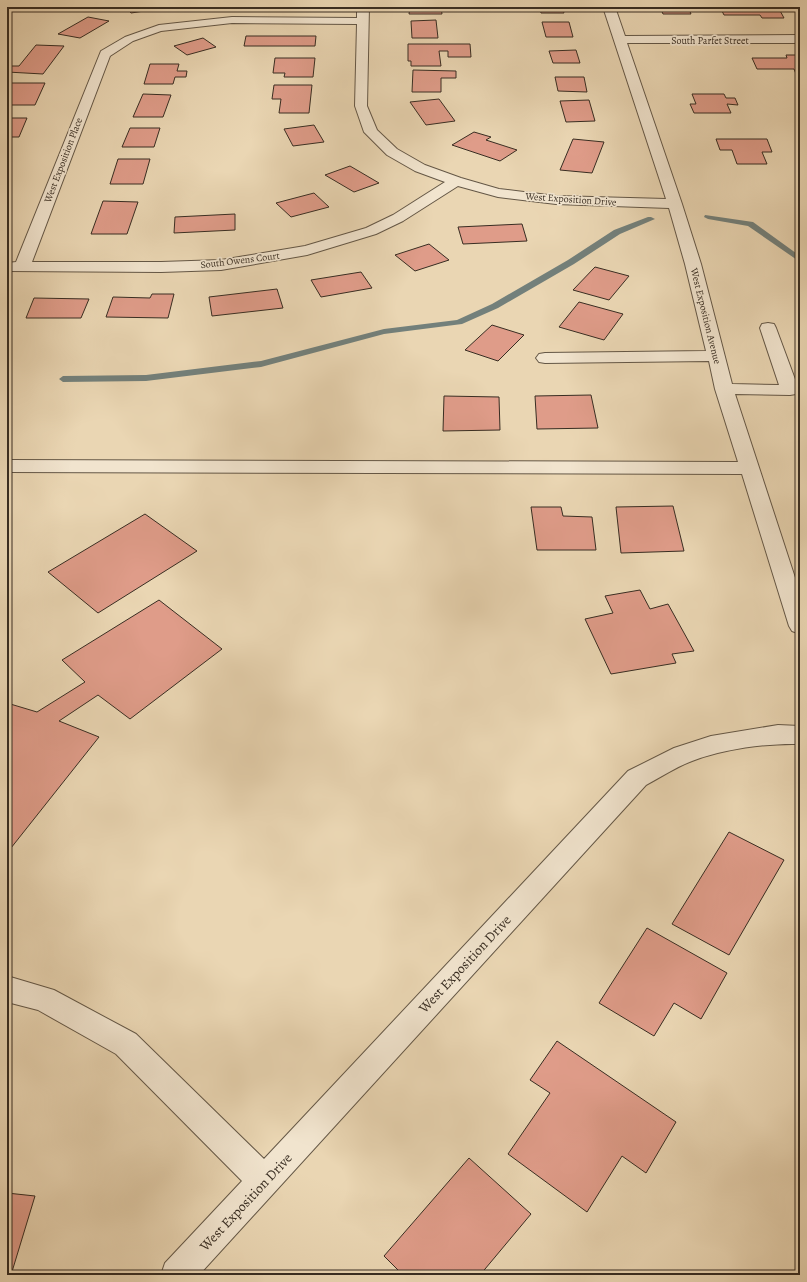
<svg xmlns="http://www.w3.org/2000/svg" width="807" height="1282" viewBox="0 0 807 1282" font-family="Alegreya,serif">
	<style>
		.lines { fill: none; stroke-linecap: round; stroke-linejoin: round }
		.stream { fill: #73807b; fill-rule: evenodd }
		.building { fill: #df9c89; stroke: #382d22 }
		.minor-casing { stroke: #645746; stroke-width: 2 }
		.minor { fill: #f1e4ce; fill-rule: evenodd }
		.labels { text-anchor: middle; dominant-baseline: central; stroke-width: 3.5; stroke-linejoin: round; paint-order: stroke }
		.far-street-label { font-size: 10px; fill: #382d22; stroke: #f1e4ce }
		.near-street-label { font-size: 14px; fill: #382d22; stroke: #f1e4ce }
	</style>
	<rect width="100%" height="100%" fill="#ead6b3"/>
	<filter id="stains"><feTurbulence type="fractalNoise" baseFrequency=".005" numOctaves="4"/><feColorMatrix values="0 0 0 0 .2 0 0 0 0 .09 0 0 0 0 .02 0 0 0 .5 -.17"/></filter>
	<radialGradient id="worn" r=".72"><stop offset=".6" stop-color="#630" stop-opacity="0"/><stop offset="1" stop-color="#630" stop-opacity=".3"/></radialGradient>
	<g class="lines">
		<!-- stream -->
		<path class="stream" d="M705,215L753,222L800,256V262L748,226L708,219L704,217Z
			M648,217H651L655,219L620,234L574,264L498,308L462,324L384,334L261,367L146,381L63,382L59,379L63,376L146,375L261,361L384,329L457,320L492,304L568,260L614,230Z"/>
	</g>
	<!-- building -->
	<path class="building" d="M126,7H170L131,13Z
		M410,7H441L442,14H409Z
		M530,7H562L564,13H541L540,9H530Z
		M660,7H699H688L691,14H663Z
		M720,7H778L784,18H762L760,15H724Z
		M88,17L109,21L80,38L58,34Z
		M436,20L438,38H412L411,21Z
		M542,22H569L573,37H546Z
		M246,36H316L315,46H244Z
		M203,38L216,47L187,55L174,46Z
		M408,44H470L471,57H448V51H439L441,66H411V61H408Z
		M36,45L64,46L43,74L7,72L9,66H19Z
		M576,50L580,63H553L549,51Z
		M786,55H800V74H796L794,69H757L752,58H787Z
		M275,58H315L313,77H284L285,73H273Z
		M150,64H179L177,71H187L186,77H175L173,84H144Z
		M413,70L456,71V78H441V92H412Z
		M555,77H584L587,92L558,91Z
		M7,83H45L35,105H7Z
		M274,85H312L309,113H279L281,99H272Z
		M143,94L171,95L163,117H133Z
		M692,94H724L726,98H735L738,105L727,104L731,113H694L690,104H696Z
		M439,99L455,121L426,125L410,102Z
		M589,100L595,121L566,122L560,101Z
		M7,118H27L19,137H7Z
		M314,125L324,142L293,146L284,129Z
		M130,128H160L154,147H122Z
		M474,132L491,137L486,140L517,150L500,161L452,145Z
		M573,139L604,142L592,173L560,170Z
		M716,139H767L772,152H762L767,164H737L732,150H720Z
		M118,159H150L143,184H110Z
		M350,166L379,183L354,192L325,175Z
		M314,193L329,207L291,217L276,203Z
		M103,201L138,202L127,234H91Z
		M235,214V230L174,233L175,217Z
		M522,224L527,241L463,244L458,227Z
		M429,244L449,260L415,271L395,255Z
		M595,267L629,276L609,300L573,290Z
		M361,272L372,288L321,297L311,280Z
		M277,289L283,308L212,316L209,297Z
		M152,294H174L168,318L106,317L113,297L150,298Z
		M34,298L89,299L81,318H26Z
		M579,302L623,314L604,340L559,327Z
		M492,325L524,335L498,361L465,350Z
		M591,395L598,428L537,429L535,396Z
		M444,396L499,397L500,430L443,431Z
		M673,506L684,551L621,553L616,507Z
		M531,507H561L563,516L592,517L596,550H537Z
		M145,514L197,551L98,613L48,572Z
		M640,590L650,609L668,604L694,651L672,654L676,663L611,674L585,619L613,613L605,596Z
		M159,600L222,649L130,719L98,695L59,721L99,737L7,853V703L37,712L85,682L62,660Z
		M729,832L784,860L729,955L672,924Z
		M647,928L727,973L701,1019L674,1003L654,1036L599,1003Z
		M557,1041L676,1122L646,1173L622,1156L587,1212L508,1154L550,1093L530,1080Z
		M469,1158L531,1214L480,1275H403L384,1256Z
		M7,1193L35,1196L11,1275H7Z"/>
	<g class="lines">
		<defs>
			<path id="minor" d="M357,7H369L367,106L377,130L397,149L425,165L461,178L499,189L556,196L666,199L603,7H615L625,36L800,35V43H627L682,204L701,264L732,384L779,385L760,328L762,324L768,323L774,324L776,328L799,390L796,394L790,395L735,394L800,593V634L792,631L789,626L742,474L7,472V460L738,462L715,389L709,361L545,363L539,362L536,358L539,354L545,353L706,351L685,264L669,208L556,204L498,197L458,186L403,221L376,234L307,255L221,270L161,272L7,271V263L16,262L101,51L125,37L159,25L232,17L357,18ZM232,23L357,24L355,106L364,132L387,155L415,171L445,182L393,215L366,228L305,246L221,260L161,262H32L110,56L133,41L161,31Z
				M778,725L800,726V744C766,743 724,749 692,761C676,767 661,777 646,785L199,1275H161L165,1263L242,1181L116,1054L38,1010L7,1002V976L54,990L136,1034L264,1159L628,771L674,748L711,736Z"/>
		</defs>
		<!-- minor casing -->
		<use href="#minor" class="minor-casing"/>
		<!-- minor -->
		<use href="#minor" class="minor"/>
	</g>
	<g class="labels">
		<!-- far-street labels -->
		<g class="far-street-label">
			<text x="710" y="40">South Parfet Street</text>
			<text transform="translate(63 160) rotate(-69)">West Exposition Place</text>
			<text transform="translate(571 199) rotate(4)">West Exposition Drive</text>
			<text transform="translate(240 260) rotate(-7)">South Owens Court</text>
			<text transform="translate(706 316) rotate(76)">West Exposition Avenue</text>
		</g>
		<!-- near-street labels -->
		<g class="near-street-label">
			<text transform="translate(465 964) rotate(-47)">West Exposition Drive</text>
			<text transform="translate(246 1202) rotate(-47)">West Exposition Drive</text>
		</g>
	</g>
	<!-- margin -->
	<rect width="807" height="1282" fill="none" stroke="#ead6b3" stroke-width="24"/>
	<rect x="8" y="8" width="791" height="1266" fill="none" stroke="#382d22" stroke-width="2"/>
	<rect x="12" y="12" width="783" height="1258" fill="none" stroke="#382d22"/>
	<rect width="100%" height="100%" filter="url(#stains)"/>
	<rect width="100%" height="100%" fill="url(#worn)"/>
</svg>
